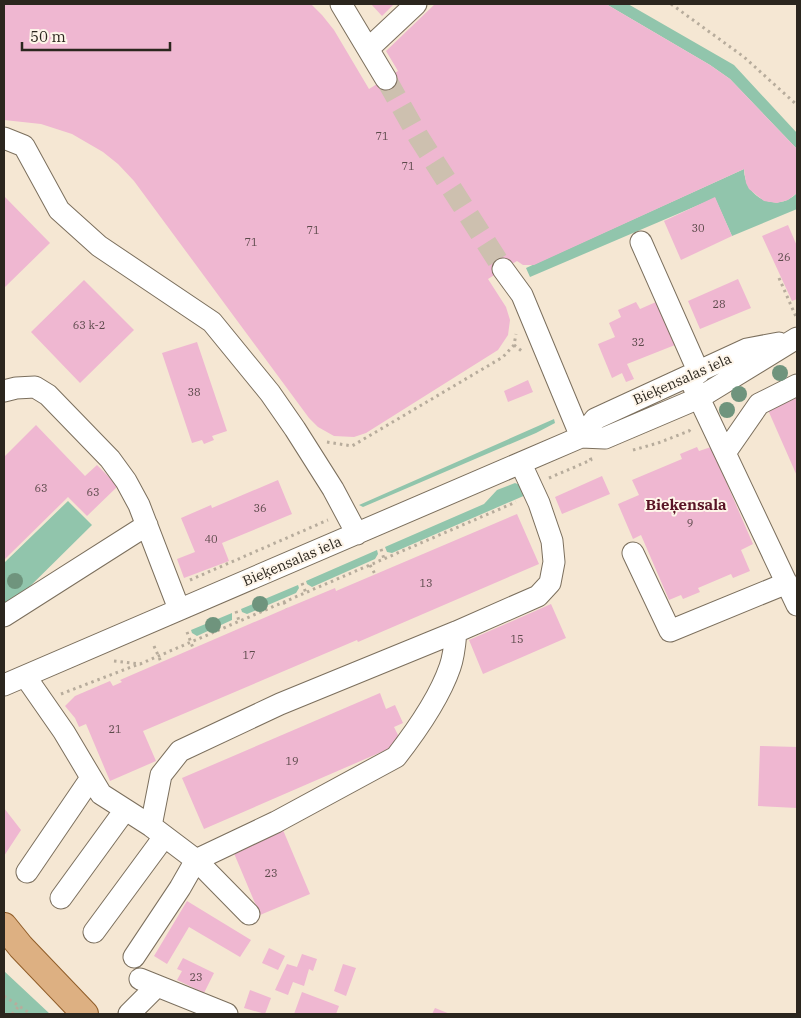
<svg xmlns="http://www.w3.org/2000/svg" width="801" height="1018" viewBox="0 0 801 1018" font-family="'IBM Plex Serif',serif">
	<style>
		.green { fill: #91c5ac }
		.building { fill: #efb7d1 }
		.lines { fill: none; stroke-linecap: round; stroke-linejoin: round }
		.minor-tunnel { stroke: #cdc0af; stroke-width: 21; stroke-dasharray: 21 11; stroke-linecap: butt }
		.minor-casing { stroke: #7b6f5d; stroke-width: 23 }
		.major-casing { stroke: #905d28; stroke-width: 28 }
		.path { stroke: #b7ac9c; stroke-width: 3; stroke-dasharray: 2.5 4; stroke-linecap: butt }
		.minor { stroke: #fff; stroke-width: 21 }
		.major { stroke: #ddb082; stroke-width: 26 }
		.tree { fill: #6f947d }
		.labels { text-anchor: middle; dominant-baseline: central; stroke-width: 4; stroke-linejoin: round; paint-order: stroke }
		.number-label { font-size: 11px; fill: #5c4a4b }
		.street-label { font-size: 14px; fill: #2b261e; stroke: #fef5e9 }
		.neighbourhood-label { font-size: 15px; font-weight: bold; fill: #591425; stroke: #fef5e9 }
	</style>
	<rect width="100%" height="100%" fill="#f5e7d3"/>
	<!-- green -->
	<path class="green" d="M606,4H628L734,65L797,133V149L730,79L710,65Z
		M744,169C744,197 776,214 797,193V209L732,236L715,198L530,277L526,268Z
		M554,419L555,423L536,433L363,507L359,505Z
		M515,483L520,485L528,494L392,553L387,552L385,547L484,504L497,490Z
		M68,501L92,525L4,612V563Z
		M377,550L378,554L375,559L312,587L307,584L306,581Z
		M298,585L299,588L296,593L247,614L242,612L241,609Z
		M232,613V620L197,636L192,633L191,630Z
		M4,971L50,1014H4Z"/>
	<!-- building -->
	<path class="building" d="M4,4H311L322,15L334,30L369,89L398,71L386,51L435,4H606L710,65L730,79L797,149V193L788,200L777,203L764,201L749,189L746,183L744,169L534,265H523L517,261L488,279L506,307L510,320L508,335L498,350L366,433L354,437L334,436L318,427L309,418L134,181L118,164L103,152L72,134L41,124L4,120Z
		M371,4H394L382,16Z
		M4,196L50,243L4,288Z
		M715,197L732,236L681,260L664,221Z
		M788,225L797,246V299L792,301L762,236Z
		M738,279L751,308L700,329L688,301Z
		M84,280L134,330L80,383L31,332Z
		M636,302L640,309L656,302L675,345L627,364L634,379L626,382L622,373L612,378L598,344L615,337L609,323L621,317L618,310Z
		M197,342L227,431L212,436L214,440L204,444L202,440L192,443L162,353Z
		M528,380L533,392L508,402L504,391Z
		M797,398V476L768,410Z
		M36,425L85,476L97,465L118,486L87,516L68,497L4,560V457Z
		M697,447L699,451L711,447L753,544L741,550L750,571L733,578L731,574L698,588L700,592L683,599L681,595L669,600L641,535L633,539L618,504L639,495L632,480L682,459L680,454Z
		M602,476L610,494L562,514L555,497Z
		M278,480L292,514L222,543L229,561L184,578L177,559L195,552L181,518L211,505L212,508Z
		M517,514L539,564L358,642L357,640L143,731L156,761L110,781L86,724L79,727L75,718L65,706L75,696L110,681L113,686L122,682L120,680L287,608L335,588L336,591Z
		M551,604L566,638L483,674L469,640Z
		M380,693L386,709L395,705L403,723L394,727L402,743L204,829L182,778Z
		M760,746L797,747V808L758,806Z
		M4,808L21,830L4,856Z
		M283,830L310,894L260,915L233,851Z
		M187,901L251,940L240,957L189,927L167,964L154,956Z
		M269,948L285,956L278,970L262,963Z
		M302,954L317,959L313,971L309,969L304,986L293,982L288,995L275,990L287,964L297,967Z
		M183,958L214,973L204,993L177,980L182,971L177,969Z
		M343,964L356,968L346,996L334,991Z
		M250,990L271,998L265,1014L244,1008Z
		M302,992L339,1006L336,1014H294Z
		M435,1008L450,1014H432Z"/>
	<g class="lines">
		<!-- minor-tunnel -->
		<path class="minor-tunnel" d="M386,79L418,136L503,269"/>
		<defs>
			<path id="minor" d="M341,4L386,79
				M368,49L416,4
				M4,138L24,146L59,210L99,246L212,322L270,393L295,429L333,489L357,534
				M641,242L699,373
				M503,269L522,295L581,437
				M689,377L797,605
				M4,391L16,388L35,387L48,395L110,459L126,481L139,505L179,609
				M581,437L595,419L747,349L779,343
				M725,453L759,404L797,385
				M633,553L670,631L787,583
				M4,616L147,525
				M25,676L64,732L101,794L151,826L196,860L249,914
				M4,685L581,437L605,438L699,398L797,338
				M151,826L161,775L180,751L280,704L456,632L538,596L550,583L554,562L552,541L539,503L521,464
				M27,872L91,778
				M61,898L125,810
				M94,932L164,837
				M134,957L180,888L196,860L276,822L396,757C417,730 439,699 450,667C454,656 455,643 456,632
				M140,979L227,1014
				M129,1014L157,986"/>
			<path id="major" d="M4,926L21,947L85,1014"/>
		</defs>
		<!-- minor casing -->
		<use href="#minor" class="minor-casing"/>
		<!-- major casing -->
		<use href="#major" class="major-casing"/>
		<!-- path -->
		<path class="path" d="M671,4L744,57L797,105
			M779,278L797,319
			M514,345L523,352
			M327,442L352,446L503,357L514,345L516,334
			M633,450L658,443L689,431L692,427
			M549,478L591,460L590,457
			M381,549L384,559
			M370,565L375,574
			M190,580L328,520
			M302,583L306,593
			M284,602L287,608
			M236,611L239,621
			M187,632L193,648
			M154,646L161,662
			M114,661L140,664L516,502
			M61,694L139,664
			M4,996L31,1014
			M12,1014L19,1006"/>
		<!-- minor -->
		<use href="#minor" class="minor"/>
		<!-- major -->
		<use href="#major" class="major"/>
	</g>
	<!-- trees -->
	<g class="tree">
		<circle cx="780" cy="373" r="8"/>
		<circle cx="739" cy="394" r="8"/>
		<circle cx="727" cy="410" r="8"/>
		<circle cx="15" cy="581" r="8"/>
		<circle cx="260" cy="604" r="8"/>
		<circle cx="213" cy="625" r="8"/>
	</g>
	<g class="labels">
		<!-- number labels -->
		<g class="number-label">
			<text x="382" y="136">71</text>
			<text x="408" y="166">71</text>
			<text x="698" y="228">30</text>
			<text x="313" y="230">71</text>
			<text x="251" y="242">71</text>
			<text x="784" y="257">26</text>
			<text x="719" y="304">28</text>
			<text x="89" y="325">63 k-2</text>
			<text x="638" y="342">32</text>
			<text x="194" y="392">38</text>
			<text x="41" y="488">63</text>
			<text x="93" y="492">63</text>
			<text x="260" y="508">36</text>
			<text x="690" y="523">9</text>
			<text x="211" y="539">40</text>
			<text x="426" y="583">13</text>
			<text x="517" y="639">15</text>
			<text x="249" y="655">17</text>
			<text x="115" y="729">21</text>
			<text x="292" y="761">19</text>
			<text x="271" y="873">23</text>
			<text x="196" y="977">23</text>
		</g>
		<!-- street labels -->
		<g class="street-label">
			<text transform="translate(682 379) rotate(-24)">Bieķensalas iela</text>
			<text transform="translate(292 561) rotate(-23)">Bieķensalas iela</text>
		</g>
		<!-- neighbourhood labels -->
		<g class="neighbourhood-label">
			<text x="686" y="504">Bieķensala</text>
		</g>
	</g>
	<!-- border -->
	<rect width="801" height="1018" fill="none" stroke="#2b261e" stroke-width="10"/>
	<!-- scale -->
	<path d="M22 42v8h148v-8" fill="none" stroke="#2b261e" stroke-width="2.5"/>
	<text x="30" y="42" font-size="15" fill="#2b261e" stroke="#fef5e9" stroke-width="4" paint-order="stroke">50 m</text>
</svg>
